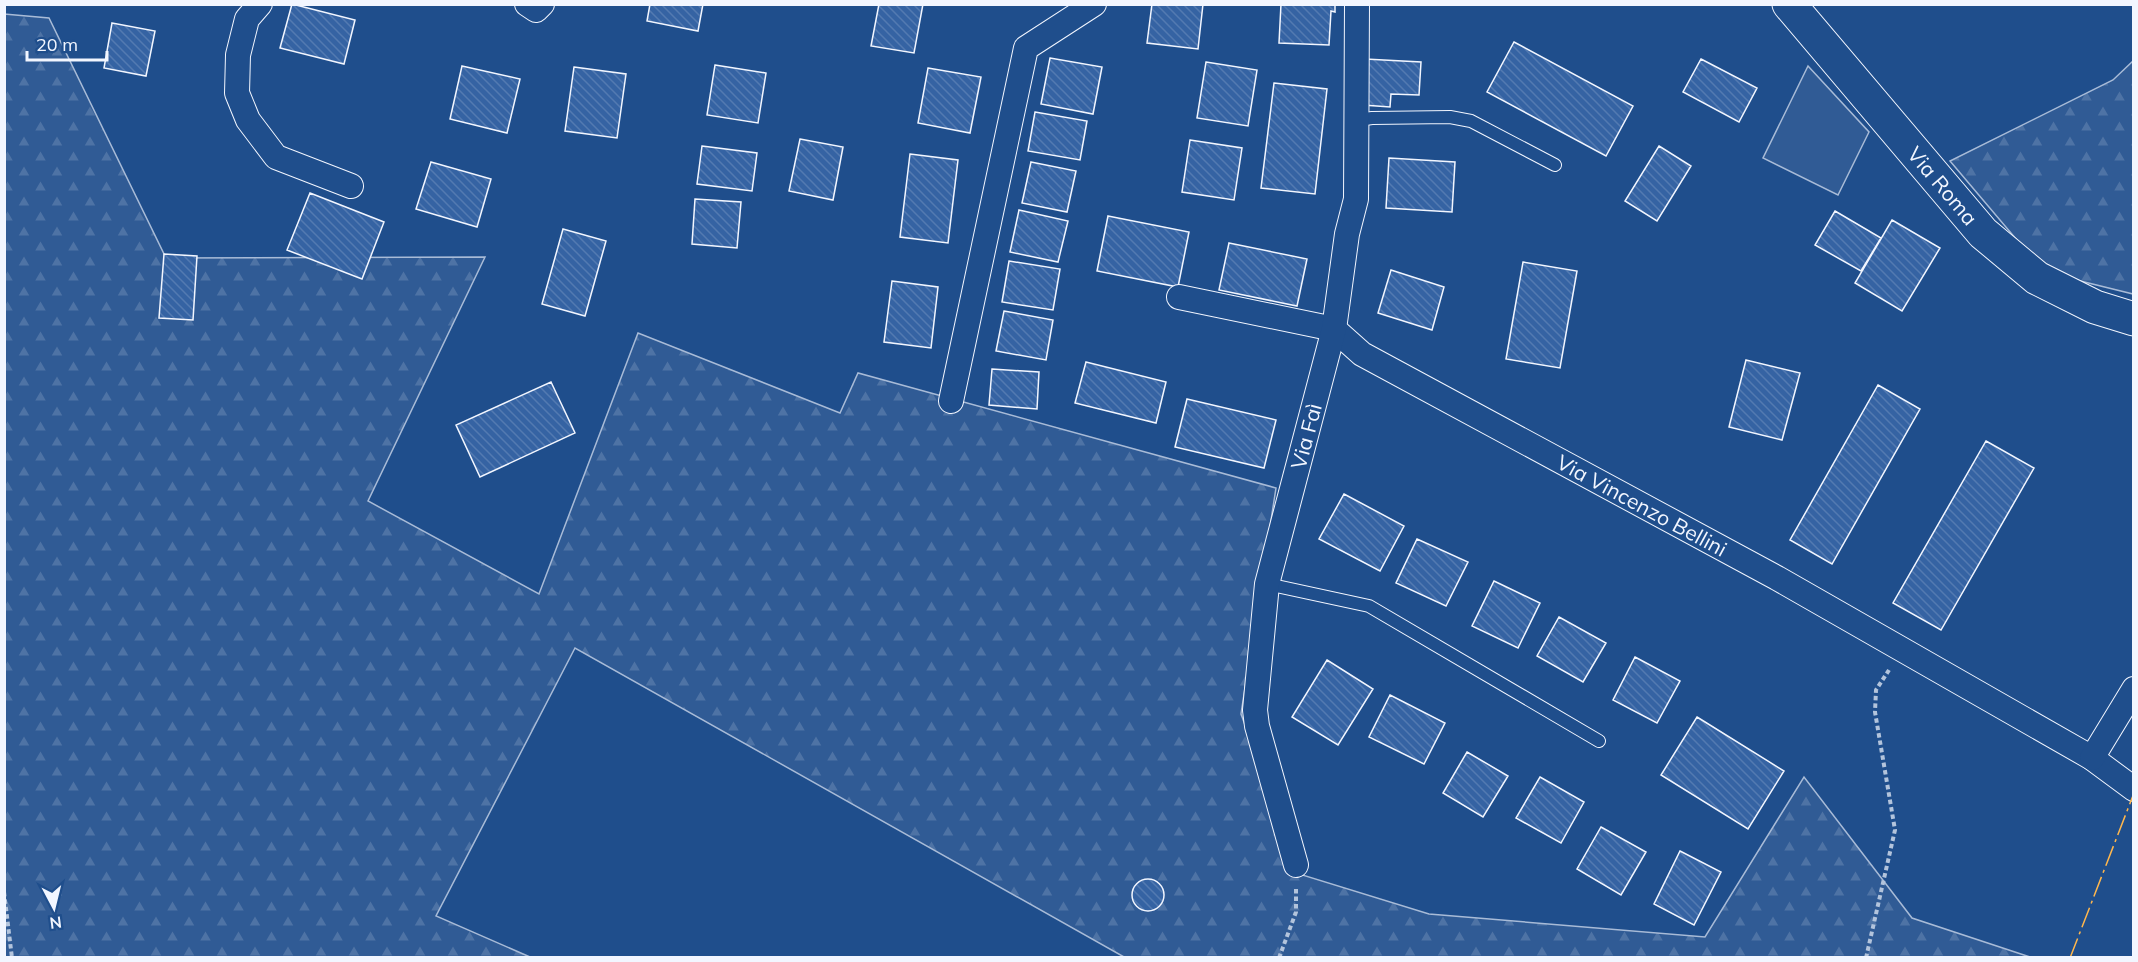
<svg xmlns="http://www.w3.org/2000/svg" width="2138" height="962" viewBox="0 0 2138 962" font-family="Mulish,sans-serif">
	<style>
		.built { fill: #305b95; stroke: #a8bbd7; stroke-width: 1.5 }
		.forest { fill: url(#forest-firs); stroke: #a8bbd7; stroke-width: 1.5 }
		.building { fill: url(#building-back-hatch); stroke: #f2f6ff; stroke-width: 1.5 }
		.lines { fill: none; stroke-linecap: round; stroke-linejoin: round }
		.lane-casing { stroke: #f2f6ff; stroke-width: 14 }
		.street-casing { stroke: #f2f6ff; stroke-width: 26 }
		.secondary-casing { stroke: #f2f6ff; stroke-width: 35 }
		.path { stroke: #b3c4dc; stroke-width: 4; stroke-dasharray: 4.5 3; stroke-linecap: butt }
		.lane { stroke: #1f4e8c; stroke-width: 12 }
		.street { stroke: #1f4e8c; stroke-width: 24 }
		.secondary { stroke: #1f4e8c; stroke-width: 33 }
		.power { stroke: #ffb74d; stroke-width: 1.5; stroke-dasharray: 21 4.5 3 4.5; stroke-linecap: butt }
		.labels { text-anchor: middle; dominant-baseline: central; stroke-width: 4.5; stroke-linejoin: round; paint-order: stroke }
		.street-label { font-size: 21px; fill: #f2f6ff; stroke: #1f4e8c }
	</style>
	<defs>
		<pattern id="forest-firs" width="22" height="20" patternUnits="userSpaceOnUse" patternTransform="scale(1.5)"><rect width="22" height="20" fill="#305b95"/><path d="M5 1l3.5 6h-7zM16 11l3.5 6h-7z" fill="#4e73a5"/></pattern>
		<pattern id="building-back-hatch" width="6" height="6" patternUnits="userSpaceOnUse" patternTransform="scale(1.5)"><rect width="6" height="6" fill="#3563a3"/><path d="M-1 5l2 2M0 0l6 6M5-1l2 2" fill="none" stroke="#537ab1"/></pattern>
	</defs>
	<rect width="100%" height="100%" fill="#1f4e8c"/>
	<!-- built -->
	<path class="built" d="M1808,66L1869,132L1838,195L1763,158Z"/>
	<!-- forest -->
	<path class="forest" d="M4,14L49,18L166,258L485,257L368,501L539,594L638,333L840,413L858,373L1276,488L1241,714L1299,874L1429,914L1705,937L1804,777L1912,918L2030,957H1124L575,648L436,916L530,957H5Z
		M2133,61V294L2044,272L1950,161L2113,80Z"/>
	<!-- building -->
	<path class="building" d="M292,4L355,20L344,64L280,48Z
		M650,4H703L698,31L647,21Z
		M879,4H923L914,53L871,46Z
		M1152,4H1203L1198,49L1147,43Z
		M1281,4H1335V12L1331,11L1329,45L1279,43Z
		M112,23L155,31L146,76L104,68Z
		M1514,42L1633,106L1606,156L1487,92Z
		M1050,58L1102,67L1093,114L1041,104Z
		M1365,59L1421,62L1419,95L1391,94L1390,107L1363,105Z
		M1701,59L1757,88L1739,122L1683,92Z
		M1206,62L1257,70L1248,126L1197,118Z
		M715,65L766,73L758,123L707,115Z
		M462,66L520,79L507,133L450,119Z
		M574,67L626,74L617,138L565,131Z
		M928,68L981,77L970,133L918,123Z
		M1274,83L1327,89L1315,194L1261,188Z
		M1035,112L1087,121L1080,160L1028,151Z
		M800,139L843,147L833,200L789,191Z
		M1190,140L1242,148L1234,200L1182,192Z
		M702,146L757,153L752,191L697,184Z
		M1659,146L1691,166L1657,221L1625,201Z
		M910,154L958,160L948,243L900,237Z
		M1389,158L1455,162L1452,212L1386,208Z
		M431,162L491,179L477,227L416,209Z
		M1031,162L1076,171L1067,212L1022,203Z
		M310,193L384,222L362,279L287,250Z
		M695,199L741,202L737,248L692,244Z
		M1019,210L1068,221L1058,262L1010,252Z
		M1835,211L1881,238L1861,271L1815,245Z
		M1108,216L1189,232L1178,287L1097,271Z
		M1892,220L1940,248L1902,311L1855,283Z
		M563,229L606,241L585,316L542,304Z
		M1229,243L1307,259L1297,306L1219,290Z
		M164,254L197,256L193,320L159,318Z
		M1009,261L1060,269L1053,310L1002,302Z
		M1523,262L1577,271L1560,368L1506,359Z
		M1391,270L1444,287L1432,330L1378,313Z
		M892,281L938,287L931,348L884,342Z
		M1004,311L1053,320L1046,360L996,351Z
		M1746,360L1800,373L1782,440L1729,427Z
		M1086,362L1166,382L1156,423L1075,403Z
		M992,369L1039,372L1037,409L989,405Z
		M551,382L575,433L480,477L456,425Z
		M1878,385L1920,409L1832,564L1790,540Z
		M1187,399L1276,420L1264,468L1175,447Z
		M1986,441L2034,468L1941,630L1893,603Z
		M1344,494L1404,526L1380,571L1319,539Z
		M1417,539L1468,562L1446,606L1396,583Z
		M1494,581L1540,603L1518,648L1472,626Z
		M1559,617L1606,643L1583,682L1537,656Z
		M1635,657L1680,681L1657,723L1613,700Z
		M1327,660L1373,689L1338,745L1292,717Z
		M1390,695L1445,723L1424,764L1369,737Z
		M1697,717L1784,771L1748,829L1661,775Z
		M1467,752L1508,776L1483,817L1443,793Z
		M1540,777L1584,802L1561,843L1516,818Z
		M1601,827L1646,852L1621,895L1577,869Z
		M1680,851L1721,872L1694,925L1654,904Z
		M1132 895a16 16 0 1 1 32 0a16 16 0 1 1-32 0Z"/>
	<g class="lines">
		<defs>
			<path id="lane" d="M1358,120L1372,118L1450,117L1471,121L1555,165
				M1267,584L1369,606L1599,741"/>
			<g id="street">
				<path d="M260,4L247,19L238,55L237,93L248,120L276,157L351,186"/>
				<path d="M527,4L536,10L542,4"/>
				<path id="s1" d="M1179,297L1334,329L1362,354L1777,578L2092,758L2134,789"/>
				<path d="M951,401L1026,48L1094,4"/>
				<path d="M2092,758L2134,689"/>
				<path id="s2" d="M1296,865L1257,726L1255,710L1267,584L1334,329L1347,234L1356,199L1357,4"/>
			</g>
			<g id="secondary">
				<path id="s3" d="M1789,4L1983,233L2037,278L2095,307L2134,319"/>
			</g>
		</defs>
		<!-- lane casing -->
		<use href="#lane" class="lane-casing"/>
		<!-- street casing -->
		<use href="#street" class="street-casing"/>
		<!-- secondary casing -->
		<use href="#secondary" class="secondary-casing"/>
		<!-- path -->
		<path class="path" d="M4,892L12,958
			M1279,958L1296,912V889
			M1866,958L1895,830L1875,712L1876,690L1889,670"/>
		<!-- lane -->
		<use href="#lane" class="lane"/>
		<!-- street -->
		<use href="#street" class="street"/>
		<!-- secondary -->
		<use href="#secondary" class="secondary"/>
		<!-- power -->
		<path class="power" d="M2070,958L2134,793"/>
	</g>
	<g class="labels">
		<!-- street labels -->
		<g class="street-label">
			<text stroke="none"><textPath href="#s3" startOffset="238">Via Roma</textPath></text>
			<text stroke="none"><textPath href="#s2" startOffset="440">Via Faì</textPath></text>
			<text stroke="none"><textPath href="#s1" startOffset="514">Via Vincenzo Bellini</textPath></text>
		</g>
	</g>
	<!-- border -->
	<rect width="2138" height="962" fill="none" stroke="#f2f6ff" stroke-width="12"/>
	<!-- north arrow -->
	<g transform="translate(54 908) rotate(173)" stroke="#1f4e8c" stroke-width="4.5" paint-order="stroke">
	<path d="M0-4.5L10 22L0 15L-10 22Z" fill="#f2f6ff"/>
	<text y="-9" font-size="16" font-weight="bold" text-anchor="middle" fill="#f2f6ff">N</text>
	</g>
	<!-- scale -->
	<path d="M27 51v9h80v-9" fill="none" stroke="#f2f6ff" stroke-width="3"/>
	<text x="36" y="51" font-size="18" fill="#f2f6ff" stroke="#1f4e8c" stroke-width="4.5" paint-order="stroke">20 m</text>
</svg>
